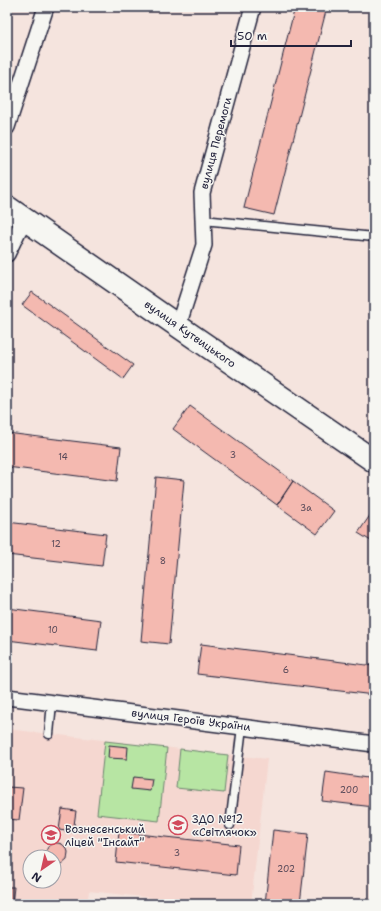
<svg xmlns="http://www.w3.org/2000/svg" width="381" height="911" viewBox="0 0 381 911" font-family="'Shantell Sans',sans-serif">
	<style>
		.built { fill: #f5d7d0; fill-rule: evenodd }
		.green { fill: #b7e5a3; stroke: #6c846f }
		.building { fill: #f4b9b0; stroke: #22223b }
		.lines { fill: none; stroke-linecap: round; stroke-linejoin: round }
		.lane-casing { stroke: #22223b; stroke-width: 11 }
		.street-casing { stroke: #22223b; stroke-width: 18 }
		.secondary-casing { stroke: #22223b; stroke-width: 25 }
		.lane { stroke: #f6f6f2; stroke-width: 8 }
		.street { stroke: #f6f6f2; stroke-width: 15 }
		.secondary { stroke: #f6f6f2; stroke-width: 22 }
		.labels { text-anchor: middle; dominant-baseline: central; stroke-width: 3; stroke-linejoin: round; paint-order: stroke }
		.number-label { font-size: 9px; fill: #564858 }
		.street-label { font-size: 11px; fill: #22223b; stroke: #f6f6f2 }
		.poi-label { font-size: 11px; fill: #22223b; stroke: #f6f6f2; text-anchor: start }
	</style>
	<rect width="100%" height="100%" fill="#f5e4de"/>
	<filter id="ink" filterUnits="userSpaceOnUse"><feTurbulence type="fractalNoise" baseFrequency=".025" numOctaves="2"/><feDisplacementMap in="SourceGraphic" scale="8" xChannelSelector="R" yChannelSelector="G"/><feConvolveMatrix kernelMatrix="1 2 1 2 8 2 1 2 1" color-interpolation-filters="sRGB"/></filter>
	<g filter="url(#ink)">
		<!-- built -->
		<path class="built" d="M7,729L267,759L251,904H207L89,891L87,904H7ZM30,857H54V881H30Z"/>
		<!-- green -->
		<path class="green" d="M105,741L167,748L159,821L97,814Z
			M180,749L228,755L224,793L176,788Z"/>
		<!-- building -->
		<path class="building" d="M295,7H327L274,215L244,208Z
			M32,292L133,365L123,379L22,305Z
			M190,406L293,481L277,505L173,429Z
			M7,433L121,447L117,481L7,467Z
			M156,477L184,480L169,644L141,641Z
			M293,481L334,511L317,534L277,505Z
			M371,514L374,516V536L371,541L358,533Z
			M7,522L106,534L102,566L7,555Z
			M7,608L101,620L97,651L7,640Z
			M201,644L374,666V695L197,674Z
			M109,745L128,747L127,759L108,758Z
			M326,772L374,779V807L322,801Z
			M133,777L152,779L150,791L131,789Z
			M7,787L23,788L19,820L7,819Z
			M62,809L76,811L73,832L59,830Z
			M273,830L308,834L300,904H265Z
			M119,832L239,845L236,875L116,862Z
			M54,843H58L62,844L67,849L68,852L67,860L61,865L54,866V857H45V853L48,847Z
			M7,887H14L12,904H7Z"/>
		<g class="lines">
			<defs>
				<path id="lane" d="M203,220L374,237
					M49,734L52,703
					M230,825L242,727"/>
				<path id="street" d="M7,127L46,7
					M7,254L24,219
					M178,326L204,245L202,193L253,7
					M7,697L374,744"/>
				<path id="secondary" d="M7,207L178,326L374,461"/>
			</defs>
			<!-- lane casing -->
			<use href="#lane" class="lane-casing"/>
			<!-- street casing -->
			<use href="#street" class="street-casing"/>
			<!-- secondary casing -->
			<use href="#secondary" class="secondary-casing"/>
			<!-- lane -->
			<use href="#lane" class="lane"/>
			<!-- street -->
			<use href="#street" class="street"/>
			<!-- secondary -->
			<use href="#secondary" class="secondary"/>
		</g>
	</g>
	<!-- icons -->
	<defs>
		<symbol id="school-ring" viewBox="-11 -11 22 22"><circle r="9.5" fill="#f6f6f2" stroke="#d1495b" stroke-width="1.5"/><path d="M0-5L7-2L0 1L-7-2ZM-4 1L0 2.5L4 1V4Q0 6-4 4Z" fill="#d1495b"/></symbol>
	</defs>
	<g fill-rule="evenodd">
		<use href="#school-ring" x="167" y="814" width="22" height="22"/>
		<use href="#school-ring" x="40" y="824" width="22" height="22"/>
	</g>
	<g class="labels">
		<!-- number labels -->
		<g class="number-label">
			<text x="233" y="455">3</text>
			<text x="63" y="457">14</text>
			<text x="306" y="508">3а</text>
			<text x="56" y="544">12</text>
			<text x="163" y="561">8</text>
			<text x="53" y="630">10</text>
			<text x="286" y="670">6</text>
			<text x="349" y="790">200</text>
			<text x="177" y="853">3</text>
			<text x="286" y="869">202</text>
		</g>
		<!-- street labels -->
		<g class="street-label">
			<text transform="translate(216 143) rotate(-75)">вулиця Перемоги</text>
			<text transform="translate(190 334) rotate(35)">вулиця Кутвицького</text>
			<text transform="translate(191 720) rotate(7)">вулиця Героїв України</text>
		</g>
		<!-- poi labels -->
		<g class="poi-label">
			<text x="192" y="819">ЗДО №12<tspan x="192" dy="13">«Світлячок»</tspan></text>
			<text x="65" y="829">Вознесенський<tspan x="65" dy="13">ліцей "Інсайт"</tspan></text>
		</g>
	</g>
	<!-- margin -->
	<rect width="381" height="911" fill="none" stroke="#f6f6f2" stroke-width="24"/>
	<rect x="12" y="12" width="357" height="887" fill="none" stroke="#22223b" stroke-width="1.5" filter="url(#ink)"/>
	<!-- north arrow -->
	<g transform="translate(42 869) rotate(214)"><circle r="19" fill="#f6f6f2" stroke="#a1a1a9"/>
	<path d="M0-3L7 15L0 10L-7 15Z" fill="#d1495b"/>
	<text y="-6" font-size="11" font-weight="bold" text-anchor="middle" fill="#22223b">N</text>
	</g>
	<!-- scale -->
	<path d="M231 40v6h120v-6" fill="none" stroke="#22223b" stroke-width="2"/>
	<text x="237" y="40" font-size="12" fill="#22223b" stroke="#f6f6f2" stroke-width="3" paint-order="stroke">50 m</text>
</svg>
